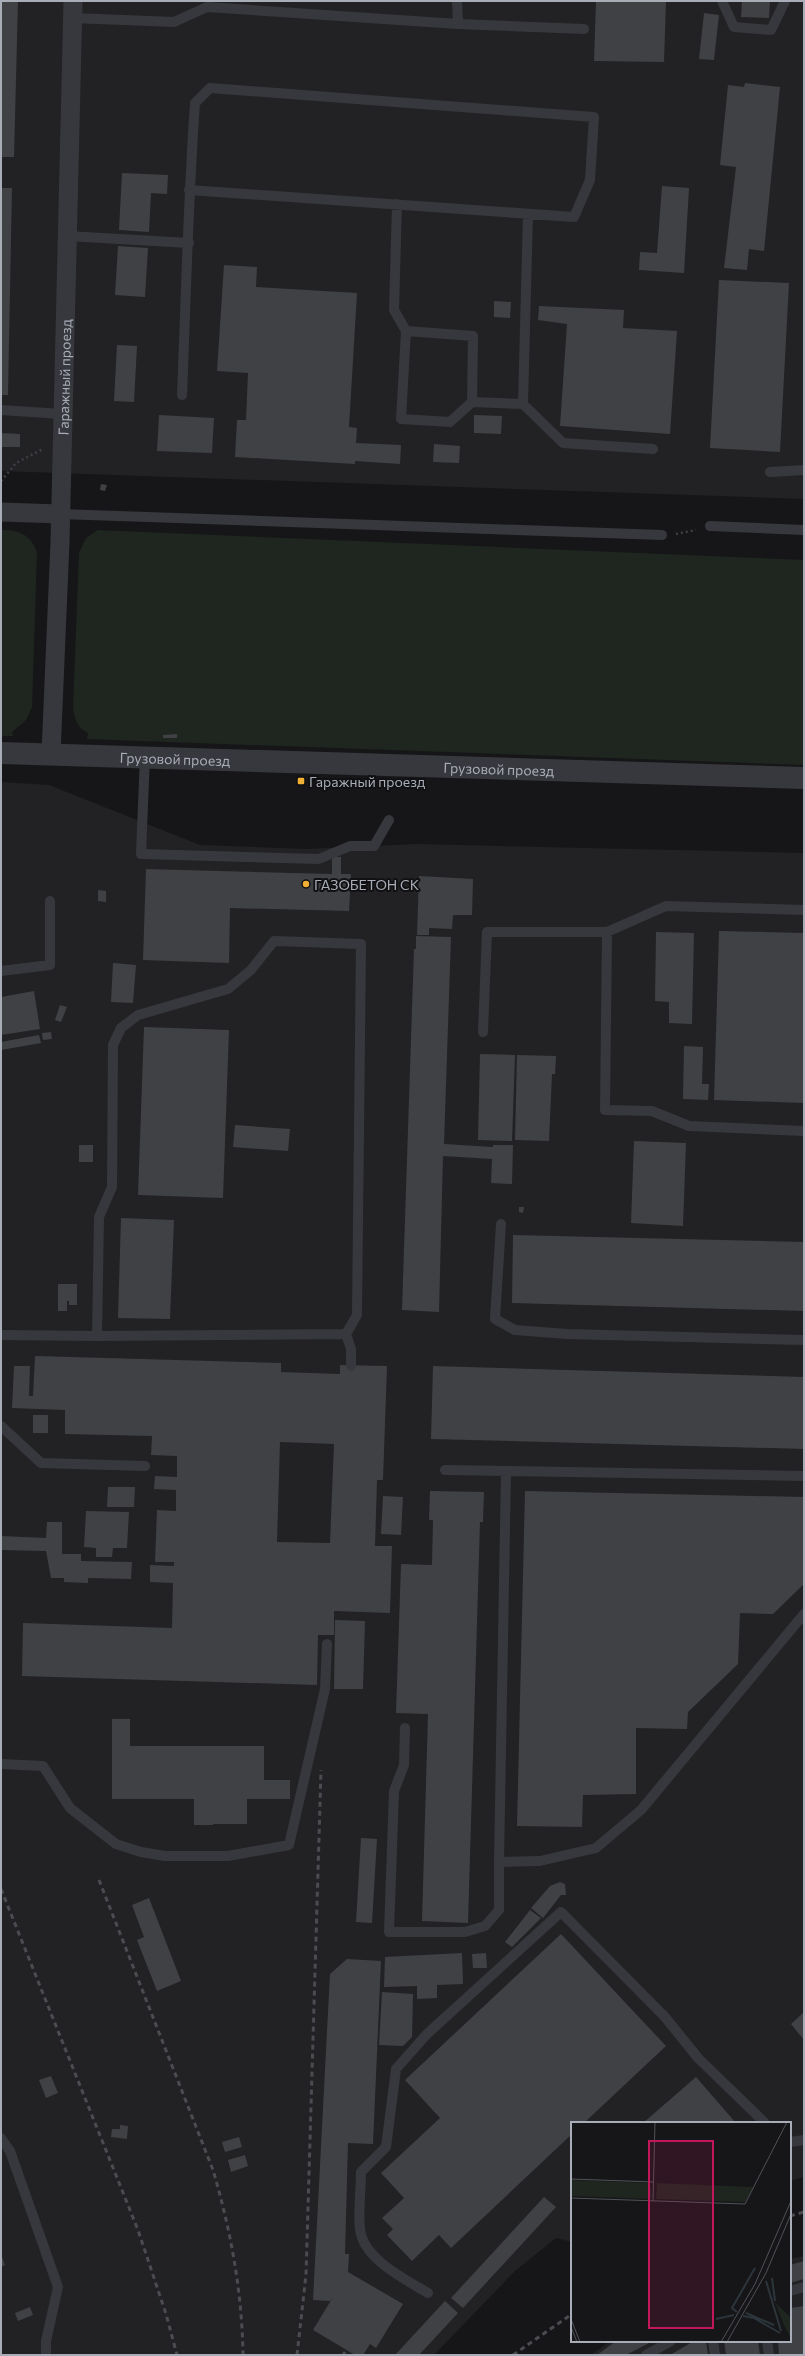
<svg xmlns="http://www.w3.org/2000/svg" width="805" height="2356" viewBox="0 0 805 2356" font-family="Commissioner,sans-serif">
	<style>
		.built { fill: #222225 }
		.green { fill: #1e261f }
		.building { fill: #404145; fill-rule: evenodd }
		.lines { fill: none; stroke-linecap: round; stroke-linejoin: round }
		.path { stroke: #3d3f44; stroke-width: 2.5; stroke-dasharray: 2 3; stroke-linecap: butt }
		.service { stroke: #37383d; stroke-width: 10 }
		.minor { stroke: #37383d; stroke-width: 19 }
		.tertiary { stroke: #37383d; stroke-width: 22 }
		.rail { stroke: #4a4c52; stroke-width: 3; stroke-dasharray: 5 4; stroke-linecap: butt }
		.poi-dot { fill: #f2b134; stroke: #111113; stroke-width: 1.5 }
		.labels { text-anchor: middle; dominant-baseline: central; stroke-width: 4; stroke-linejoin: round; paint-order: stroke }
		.street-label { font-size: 14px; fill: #a8adb8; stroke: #111113 }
		.poi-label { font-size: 14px; fill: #a8adb8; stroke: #111113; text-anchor: start }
		.inset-river { fill: none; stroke: #2c353c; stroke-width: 2 }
		.inset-road { fill: none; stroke: #505258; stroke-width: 1 }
		.view { fill: #c2185b; fill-opacity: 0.15; stroke: #c2185b; stroke-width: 2 }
		.inset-edge { fill: none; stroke: #a8adb8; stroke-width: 2 }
	</style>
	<rect width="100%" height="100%" fill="#161618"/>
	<!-- built -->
	<path class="built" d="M1,1H804V499L1,471Z
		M1,782L49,785L200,845L307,849L416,844L804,853V2177L790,2181V2123H572V2242L556,2238L515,2271L434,2355H1Z
		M804,2256V2355H591L610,2341H790V2259Z"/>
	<!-- green -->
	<path class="green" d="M1,530C19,530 32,535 37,553L32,707L26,720L12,732L13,736H1Z
		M98,530L804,560V765L87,739L88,733C77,727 75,720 73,708L79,553L86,538Z"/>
	<!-- building -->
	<path class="building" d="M1,1H18L14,157H1Z
		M596,1H666L664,62L594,61Z
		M742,1H770L769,18L741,17Z
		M704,13L719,15L714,60L699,59Z
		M745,83L780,87L764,251L749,249L747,270L724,268L736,167L720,165L728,85L744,87Z
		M122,173L168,175L167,194L151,193L149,232L119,230Z
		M662,186L689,188L684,273L639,270L640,252L657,253Z
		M1,188H12L8,395H1Z
		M118,246L148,248L145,297L115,295Z
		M224,265L257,267L256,287L357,293L349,427L357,428L356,443L401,445L400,464L355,461V464L235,457L237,420H246L248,373L217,371Z
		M719,280L789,283L780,452L710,448Z
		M494,301L511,302L510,318L494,317Z
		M539,306L624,310L623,328L677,331L670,434L560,426L567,324L538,320Z
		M117,345L137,346L134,402L114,401Z
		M159,415L214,418L212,453L157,451Z
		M474,415L502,416L501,434L474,433Z
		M1,433L20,434V447H1Z
		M434,444L460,446L459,463L433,462Z
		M101,484L107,485L105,491L100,490Z
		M177,734V738H163V735Z
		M332,857H341V874H351L349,911L230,908L229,963L143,960L146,869L332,874Z
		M419,876L473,879L472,915H453L452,929L429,928V935H417Z
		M98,890L106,891V902L98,901Z
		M719,931L804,933V1103L714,1100Z
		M656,932L694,933L692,1024L669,1023V1002L655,1001Z
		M416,936L451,937L444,1144L493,1147V1145H513L512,1184L491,1183L492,1159L443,1156L439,1312L402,1310L414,949H416Z
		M113,963L136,965L133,1003L111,1002Z
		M34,991L40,1029L1,1035V997Z
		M60,1005L67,1007L61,1022L55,1020Z
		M144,1027L229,1030L223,1198L138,1195Z
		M51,1032L52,1039L43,1040L42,1033Z
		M39,1035L41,1043L1,1050V1042Z
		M684,1046L703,1047L702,1084H709L708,1100L683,1099Z
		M480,1054L515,1055L512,1141L478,1140Z
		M517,1055L556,1056L555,1074H552L549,1141L515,1140Z
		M235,1125L290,1129L288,1151L233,1147Z
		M634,1141L686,1143L683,1226L631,1223Z
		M79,1145H93V1162H79Z
		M519,1207H524L523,1213L519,1212Z
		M121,1218L174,1220L170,1319L118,1318Z
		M513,1235L804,1242V1311L512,1303Z
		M58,1284H77V1305H69V1301H67V1311H58Z
		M35,1356L281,1363V1372L340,1374V1365L387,1366L383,1480H377L375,1546H392L390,1613L334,1611V1635H318L317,1685L22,1676L23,1623L172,1628L173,1583L150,1582V1565L174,1566V1562H155L157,1510L176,1511V1490L154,1489L155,1476L177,1477V1456L151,1455L152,1436L65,1434V1410L12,1408L14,1366H30L29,1396H33ZM280,1442L334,1444L330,1543L277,1542Z
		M433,1366L804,1377V1449L431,1439Z
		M33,1415H48V1433H33Z
		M108,1487H135L134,1507H107Z
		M430,1491L484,1492L483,1522H480L468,1923L422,1921L428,1714L396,1713L401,1564L432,1565L433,1520H429Z
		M525,1491L804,1497V1584L773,1614L740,1613L738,1664L688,1712L687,1729L636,1728V1794L583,1795L582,1827L517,1826Z
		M383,1496L403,1497L401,1535L381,1534Z
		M86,1511L129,1512L127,1548H113L112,1557H96V1548L84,1547Z
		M47,1522H62V1554H81V1561L132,1562L131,1579L88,1578V1583L64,1582V1578H51L46,1551L1,1550V1536L46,1538Z
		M335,1620L365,1621L363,1689H334Z
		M112,1719H130V1746H264V1780H290V1799H247V1824H213V1825H194V1799H112Z
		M361,1838L377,1839L372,1923L356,1922Z
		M560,1882L565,1884L566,1895H561L543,1918L531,1908L550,1886Z
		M149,1898L181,1981L157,1991L137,1940L144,1937L132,1905Z
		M530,1910L541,1918L512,1947L505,1942Z
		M561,1934L666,2046L584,2123H572V2134L451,2248L439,2235L412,2261L387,2235L393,2229L382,2218L404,2198L381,2173L440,2118L405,2080Z
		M462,1953L463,1984L437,1985V1998L417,1999V1986L384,1987L385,1957Z
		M486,1953L487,1968H473L472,1954Z
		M347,1959L381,1961L373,2144L348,2143L345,2254H349L348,2272L403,2304L376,2348L370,2344L363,2355H355L313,2330L333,2297L330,2301L313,2300L330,1974Z
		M382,1992L413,1994L412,2037L403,2046L379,2045Z
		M804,2012V2040L791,2024Z
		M51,2076L58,2093L46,2098L39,2080Z
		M696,2077L736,2123H643Z
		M120,2125L128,2126L127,2139L111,2137L112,2129H120Z
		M239,2137L242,2147L225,2152L222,2142Z
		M245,2155L248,2166L231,2172L228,2160Z
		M544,2197L556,2207L463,2308L451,2298Z
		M1,2254L5,2265L1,2267Z
		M804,2261V2279L790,2283V2265Z
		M445,2301L458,2313L419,2355H395Z
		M804,2306V2355H779L778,2341H790V2308Z
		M30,2307L33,2315L18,2321L15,2313Z
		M616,2341H653L626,2355H597Z
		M694,2341H706L708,2355H670Z
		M724,2341H758L760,2355H726Z"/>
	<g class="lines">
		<!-- path -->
		<path class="path" d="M1,481L16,463L43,449
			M676,534L696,530"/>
		<!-- service -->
		<path class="service" d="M457,1L458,24
			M722,1L734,27L771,30L785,1
			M72,18L174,22L207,7L458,24L584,29
			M397,204L394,310L406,331
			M528,214L523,404L563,443L653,449
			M67,236L189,243
			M182,395C186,298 188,201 195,103L210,88L594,117L590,180L574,217L189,190
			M472,402L473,336L406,331L401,419L450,422L472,402L523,404
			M1,410L62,414
			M770,472L804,470
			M60,514L662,535
			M710,526L804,530
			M145,756L141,854L319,859L350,846H374L389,820
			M607,932L605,1110L652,1111L689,1126L804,1131
			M1,971L50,965V901
			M483,1032L487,932H607L666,906L804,910
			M501,1224L495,1319L515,1330L567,1334L804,1340
			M346,1334L351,1349V1366
			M1,1335L97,1336L346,1334L357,1315L361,944L274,941L251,970L228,989L138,1015L121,1028L113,1045L112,1187L99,1217L97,1336
			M1,1426L41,1463L145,1466
			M445,1470L804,1476
			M506,1471L499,1862L540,1861L596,1848L641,1810L804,1614
			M405,1728L404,1765L394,1791L389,1932H465L485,1926L499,1910V1862
			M1,1764L43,1766L70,1808L116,1844L141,1852L165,1856H228L289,1845L325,1689L327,1644
			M1,2138L10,2151L58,2287L46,2341V2355
			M790,2142L804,2140
			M790,2291L804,2287
			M428,2293C405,2279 363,2259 360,2229C358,2211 361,2191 361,2172L386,2147L396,2069L427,2034L561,1912L665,2017L698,2058L765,2123
			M713,2341L715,2355
			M767,2341L769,2355
			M646,2355L671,2341"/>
		<!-- minor -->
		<g class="minor">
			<path d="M1,512L60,514"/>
			<path id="s1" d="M51,754L60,542L73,1"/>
		</g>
		<!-- tertiary -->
		<path class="tertiary" id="s2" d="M1,753L804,778"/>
		<!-- rail -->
		<path class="rail" d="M99,1880L213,2170C231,2231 242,2292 243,2355
			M1,1889L138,2230L166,2314L177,2355
			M790,2216L804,2212
			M297,2355L306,2275L321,1770
			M343,2355L345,2352
			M513,2355L572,2314"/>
	</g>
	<!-- markers -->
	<g class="poi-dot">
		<rect x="297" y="777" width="8" height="8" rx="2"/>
		<circle cx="306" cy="884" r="4"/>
	</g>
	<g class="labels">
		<!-- street labels -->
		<g class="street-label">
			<text stroke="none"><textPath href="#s1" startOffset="377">Гаражный проезд</textPath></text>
			<text stroke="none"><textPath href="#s2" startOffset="174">Грузовой проезд</textPath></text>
			<text stroke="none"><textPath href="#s2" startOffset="498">Грузовой проезд</textPath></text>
		</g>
		<!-- poi labels -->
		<g class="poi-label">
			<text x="309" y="781">Гаражный проезд</text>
			<text x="314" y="884">ГАЗОБЕТОН СК</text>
		</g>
	</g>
	<!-- overview -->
	<g transform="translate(571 2122)">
		<rect width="220" height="220" fill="#161618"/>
		<path d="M0,58L79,61L81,75L79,77L0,74ZM86,61L181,65L182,66L174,80L85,77ZM204,180L220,196V217L212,201Z" fill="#1e261f"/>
		<path class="inset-river" d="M201,156L204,179M195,159L210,209M166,190L161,186L184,146M175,191L203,203M172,194L183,196L209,211M145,197L163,193"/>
		<path class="inset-road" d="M0,57L83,60M0,76L174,82L216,0M82,79L84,0M0,197L9,220M0,205L6,220M150,220L184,162L220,79M156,220L195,151L220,92"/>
		<path class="view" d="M78,19H142V206H78Z"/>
		<rect width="220" height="220" class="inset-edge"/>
	</g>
	<!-- border -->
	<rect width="805" height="2356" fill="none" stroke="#a8adb8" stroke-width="4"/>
</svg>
